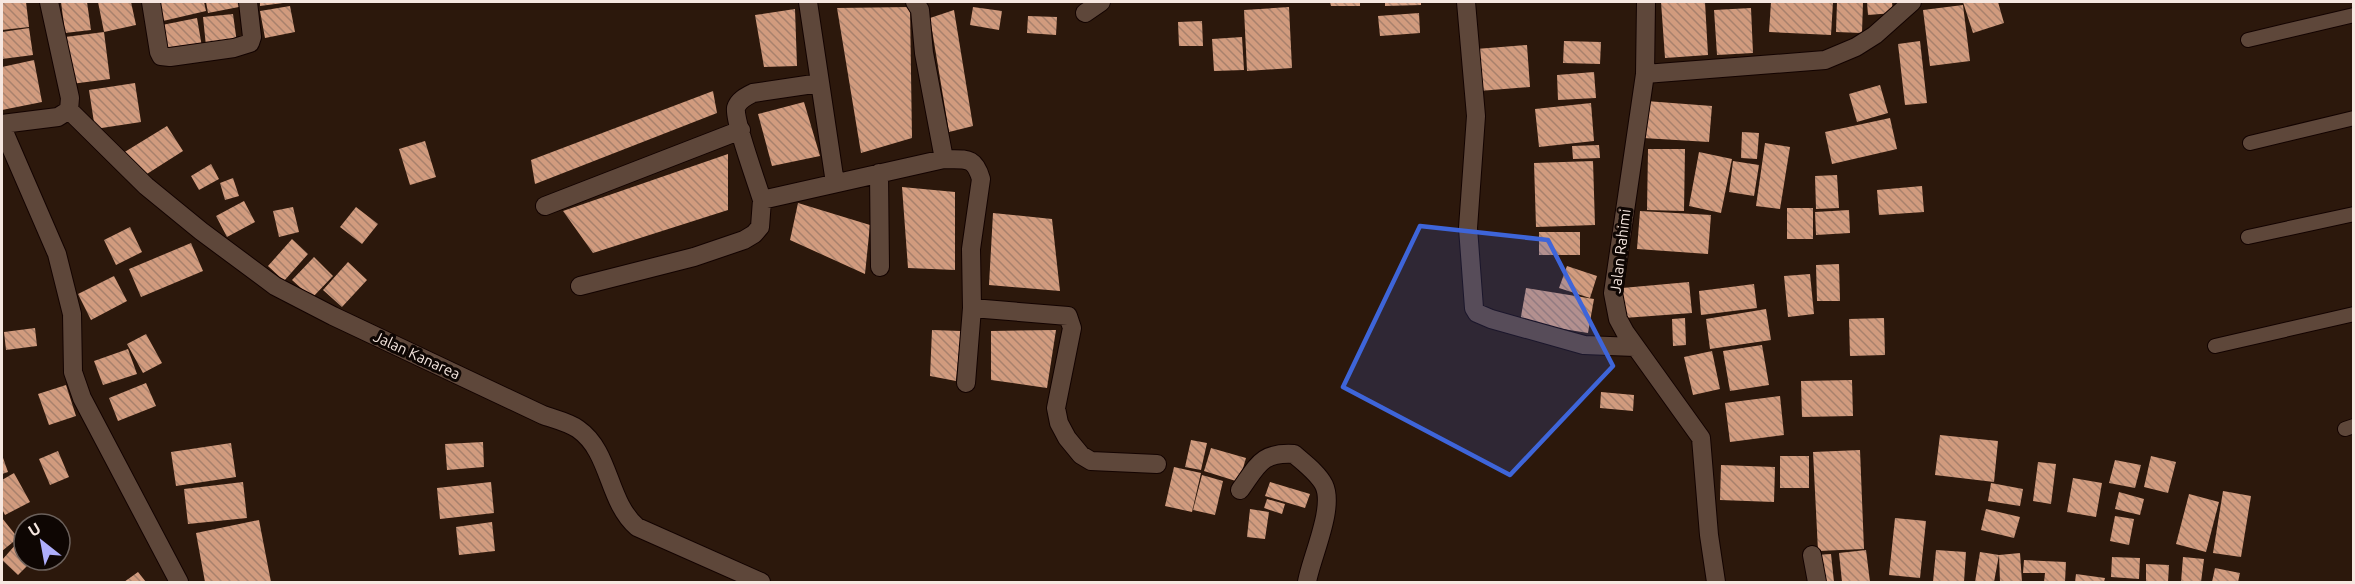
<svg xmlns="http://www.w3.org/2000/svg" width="2355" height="584" viewBox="0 0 2355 584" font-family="Ubuntu,sans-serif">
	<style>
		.building { fill: url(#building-back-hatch) }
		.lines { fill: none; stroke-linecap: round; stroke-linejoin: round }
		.lane-casing { stroke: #130300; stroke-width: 16 }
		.street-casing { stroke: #130300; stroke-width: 20 }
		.lane { stroke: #5e473a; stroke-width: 14 }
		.street { stroke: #5e473a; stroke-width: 18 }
		.marked { fill: #3e65d9; fill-opacity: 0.2; stroke: #3e65d9; stroke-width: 4.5; stroke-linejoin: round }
		.labels { text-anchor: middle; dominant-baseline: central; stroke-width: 6; stroke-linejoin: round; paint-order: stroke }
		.street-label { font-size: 15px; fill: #f6e7e0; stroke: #0e0603 }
	</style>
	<defs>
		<pattern id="building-back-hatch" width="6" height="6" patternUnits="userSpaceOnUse" patternTransform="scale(1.5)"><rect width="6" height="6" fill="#d19b7e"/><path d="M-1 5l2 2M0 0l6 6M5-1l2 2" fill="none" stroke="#a8816c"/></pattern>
	</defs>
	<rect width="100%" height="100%" fill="#2c180c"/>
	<!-- building -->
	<path class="building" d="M2,2H26L29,27L2,30Z
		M61,2H87L91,30L65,33Z
		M98,2H131L136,25L104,32L110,79L71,84L65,37L104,32Z
		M158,2H204L206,11L163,21Z
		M206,2H243L244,6L208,13Z
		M260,2H283V3L260,6Z
		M1330,2H1360V6H1331Z
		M1385,2H1421V5L1385,6Z
		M1661,2H1705L1708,55L1665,58Z
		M1771,2H1833L1831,35L1769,32Z
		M1837,2H1863L1862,33L1836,32Z
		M1867,2H1892L1893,13L1868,15Z
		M1963,2H1998L2004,23L1973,33Z
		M1963,5L1970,61L1930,66L1923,10Z
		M290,6L295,32L265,38L260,11Z
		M910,7L912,138L861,153L837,8Z
		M973,7L1002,11L999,30L970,25Z
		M1289,7L1292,68L1247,71L1244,10Z
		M1751,8L1753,53L1717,55L1714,10Z
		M795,9L797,66L764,67L755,15Z
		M954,10L973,126L949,132L930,18Z
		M1419,13L1420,33L1380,36L1378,16Z
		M233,14L237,43L206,46L203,17Z
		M1028,16L1057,17L1056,35L1027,33Z
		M197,18L202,47L167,53L162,25Z
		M1202,21L1203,46H1179L1178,22Z
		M29,28L33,55L2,59V32Z
		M1242,37L1244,70L1214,71L1212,39Z
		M1564,41L1601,42L1600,64L1563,63Z
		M1920,41L1927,103L1905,105L1898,44Z
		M1527,45L1530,87L1479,91L1476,49Z
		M34,60L42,102L2,110V67Z
		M1594,72L1596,98L1558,100L1557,75Z
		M135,83L141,122L95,129L89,90Z
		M1880,85L1888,113L1857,122L1849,94Z
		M713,91L717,113L535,184L531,160Z
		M1646,101L1712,106L1709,142L1643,138Z
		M804,102L820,156L772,166L758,114Z
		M1591,103L1594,141L1539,147L1535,109Z
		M1890,118L1897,149L1832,164L1825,132Z
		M167,126L183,151L139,179L123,153Z
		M1742,132L1759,133L1757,159L1741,158Z
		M425,141L436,177L410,185L399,149Z
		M1765,143L1790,147L1780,209L1756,206Z
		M1599,145L1600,158L1573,159L1572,146Z
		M1648,149H1685L1684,211L1647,210Z
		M1699,152L1732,159L1721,213L1689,206Z
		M728,154V210L593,253L563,211Z
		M1593,161L1595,225L1536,227L1534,163Z
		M1733,161L1759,165L1754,196L1729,192Z
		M211,164L219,179L199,190L191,176Z
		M1837,175L1839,208L1816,209L1815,176Z
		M233,178L239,196L225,200L220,183Z
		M1922,186L1924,212L1879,215L1877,190Z
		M902,187L955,192V270L908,268Z
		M244,201L255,222L227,237L216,216Z
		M798,203L870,225L865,274L790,240Z
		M293,207L299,232L279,237L273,211Z
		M356,207L378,224L362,244L340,227Z
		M1787,208H1813V239H1787Z
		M1849,210L1850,233L1816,235L1815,212Z
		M1640,211L1711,215L1708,254L1637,249Z
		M993,213L1052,219L1060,291L989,285Z
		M130,227L142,252L116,265L104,240Z
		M1539,232H1580V255H1539Z
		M292,239L308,254L284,281L268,266Z
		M191,243L203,271L141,297L129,269Z
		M314,257L333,276L312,298L292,280Z
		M348,262L367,280L342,307L323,290Z
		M1839,264L1840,301H1817L1816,265Z
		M1567,266L1597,276L1590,298L1559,288Z
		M1810,274L1814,314L1788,317L1784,276Z
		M114,276L127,301L91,320L78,294Z
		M1689,282L1692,313L1624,318L1622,288Z
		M1754,284L1757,308L1701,315L1699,291Z
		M1526,288L1594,299L1588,333L1520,322Z
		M1766,309L1771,340L1710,349L1706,319Z
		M1685,318L1686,345L1673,346L1672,319Z
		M1884,318L1885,355L1850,356L1849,319Z
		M35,328L37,346L6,350L4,332Z
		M932,330L961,331L956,381L930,376Z
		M1056,330L1047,388L991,380V331Z
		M146,334L162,363L143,373L127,344Z
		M1762,345L1769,385L1730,391L1723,351Z
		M128,349L137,374L103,385L94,361Z
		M1712,351L1720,389L1693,395L1684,357Z
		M1852,380L1853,416L1802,417L1801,381Z
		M146,383L156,406L118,421L109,398Z
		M66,385L76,416L49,425L38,394Z
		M1601,392L1634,395L1633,411L1600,408Z
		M1780,396L1784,435L1730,442L1725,403Z
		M1940,435L1998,441L1994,482L1935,475Z
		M1191,440L1207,443L1201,470L1185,467Z
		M483,442L484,467L447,470L445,444Z
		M231,443L236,477L176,486L171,452Z
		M1211,448L1246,458L1239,482L1204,471Z
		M1860,450L1864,549L1818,551L1813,452Z
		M58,451L69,477L50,485L39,459Z
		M2,455L8,472L2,474Z
		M1780,456H1809V488H1780Z
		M2151,456L2176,462L2168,493L2144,487Z
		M2115,460L2141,465L2135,488L2109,483Z
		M2038,462L2056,464L2051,504L2033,501Z
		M1721,465L1775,467L1774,502L1720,500Z
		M1174,467L1201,473L1192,512L1165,506Z
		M14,473L30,502L5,515L2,509V480Z
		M1202,475L1223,481L1215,515L1193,510Z
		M2073,478L2102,483L2096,517L2067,512Z
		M243,482L247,518L188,524L184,489Z
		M491,482L494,513L440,519L437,488Z
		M1270,482L1310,494L1305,508L1265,496Z
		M1991,483L2023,489L2020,506L1988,501Z
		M2223,491L2251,496L2241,557L2213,553Z
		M2119,492L2144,499L2140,515L2115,509Z
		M2189,494L2219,502L2206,552L2176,544Z
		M1267,499L1285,504L1282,514L1264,508Z
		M1250,509L1269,512L1265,539L1247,537Z
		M1986,509L2020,517L2014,538L1981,530Z
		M2115,516L2134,519L2129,545L2110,541Z
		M2,518L18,538L2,551Z
		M1895,518L1926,521L1920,578L1889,575Z
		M259,520L271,582H205L196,533Z
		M492,522L495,551L459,555L456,527Z
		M17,543L24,549V560H33L18,575L2,560Z
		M1866,550L1870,582H1842L1839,553Z
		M1936,550L1966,552L1964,582H1933Z
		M1980,552L1999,555L1994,582H1975Z
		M2020,553L2022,582H2000L1999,555Z
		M1831,554L1834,582H1819L1816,555Z
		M2112,557L2140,558L2139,579L2111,577Z
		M2183,557L2204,559L2201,582H2181Z
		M2024,560L2066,562L2065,582H2044L2045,573H2023Z
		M2146,564L2169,565L2168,582H2146Z
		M2215,568L2240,573L2238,582H2212Z
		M138,572L146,582H124Z
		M2076,574L2105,578L2104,582H2075Z"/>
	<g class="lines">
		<defs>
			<path id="lane" d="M2248,40L2354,15
				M2250,143L2354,118
				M2248,237L2354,214
				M2215,346L2354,314
				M2345,429L2354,426"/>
			<path id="street" d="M151,2L159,52L161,56L170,57L234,48L250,43L252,37L248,2
				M808,2L835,183
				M915,2L920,10L924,53L944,159
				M1466,2L1476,116L1468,228L1474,308L1477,313L1491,319L1584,345L1635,347
				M1646,2L1645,74L1613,293L1618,319L1625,332L1701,438L1709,535L1716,582
				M1085,13L1101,2
				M1645,74L1825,60L1856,47L1875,35L1912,2
				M820,83L753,93C747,96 738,100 736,108C734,121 757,183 762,200L944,159C965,160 974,155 981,179L971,249L972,308L966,383
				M69,110L146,186L201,231L275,286L333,316L543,415C554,419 568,422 578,429C611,452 607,501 637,527L761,582
				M2,124L58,117L69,110L70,98L49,2
				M2,127L57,254L72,314L73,372L82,398L179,582
				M879,173L880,267
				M545,206L741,130
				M580,286L694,257L744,240L754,234L760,227L762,200
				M972,308L1068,316L1072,328L1056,408L1059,423L1067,438L1081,455L1091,461L1157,464
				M1240,490C1258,465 1261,452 1294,454C1304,463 1318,473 1324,485C1335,508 1311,558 1307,582
				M1812,555L1817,582"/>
		</defs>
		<!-- lane casing -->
		<use href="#lane" class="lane-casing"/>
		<!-- street casing -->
		<use href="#street" class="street-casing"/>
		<!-- lane -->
		<use href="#lane" class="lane"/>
		<!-- street -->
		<use href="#street" class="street"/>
	</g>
	<!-- marked area -->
	<path class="marked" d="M1420,226L1548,240L1613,366L1510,475L1343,387Z"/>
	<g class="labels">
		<!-- street labels -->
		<g class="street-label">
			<text transform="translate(1620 251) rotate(-83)">Jalan Rahimi</text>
			<text transform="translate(417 355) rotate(25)">Jalan Kanarea</text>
		</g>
	</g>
	<!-- border -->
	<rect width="2355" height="584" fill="none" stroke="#f6e7e0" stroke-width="6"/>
	<!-- north arrow -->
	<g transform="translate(42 542) rotate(329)"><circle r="28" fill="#0e0603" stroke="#6b605b" stroke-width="1.5"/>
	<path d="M0-4.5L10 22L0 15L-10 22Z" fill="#aeaefb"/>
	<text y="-9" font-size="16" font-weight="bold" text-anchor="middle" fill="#f6e7e0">U</text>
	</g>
</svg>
